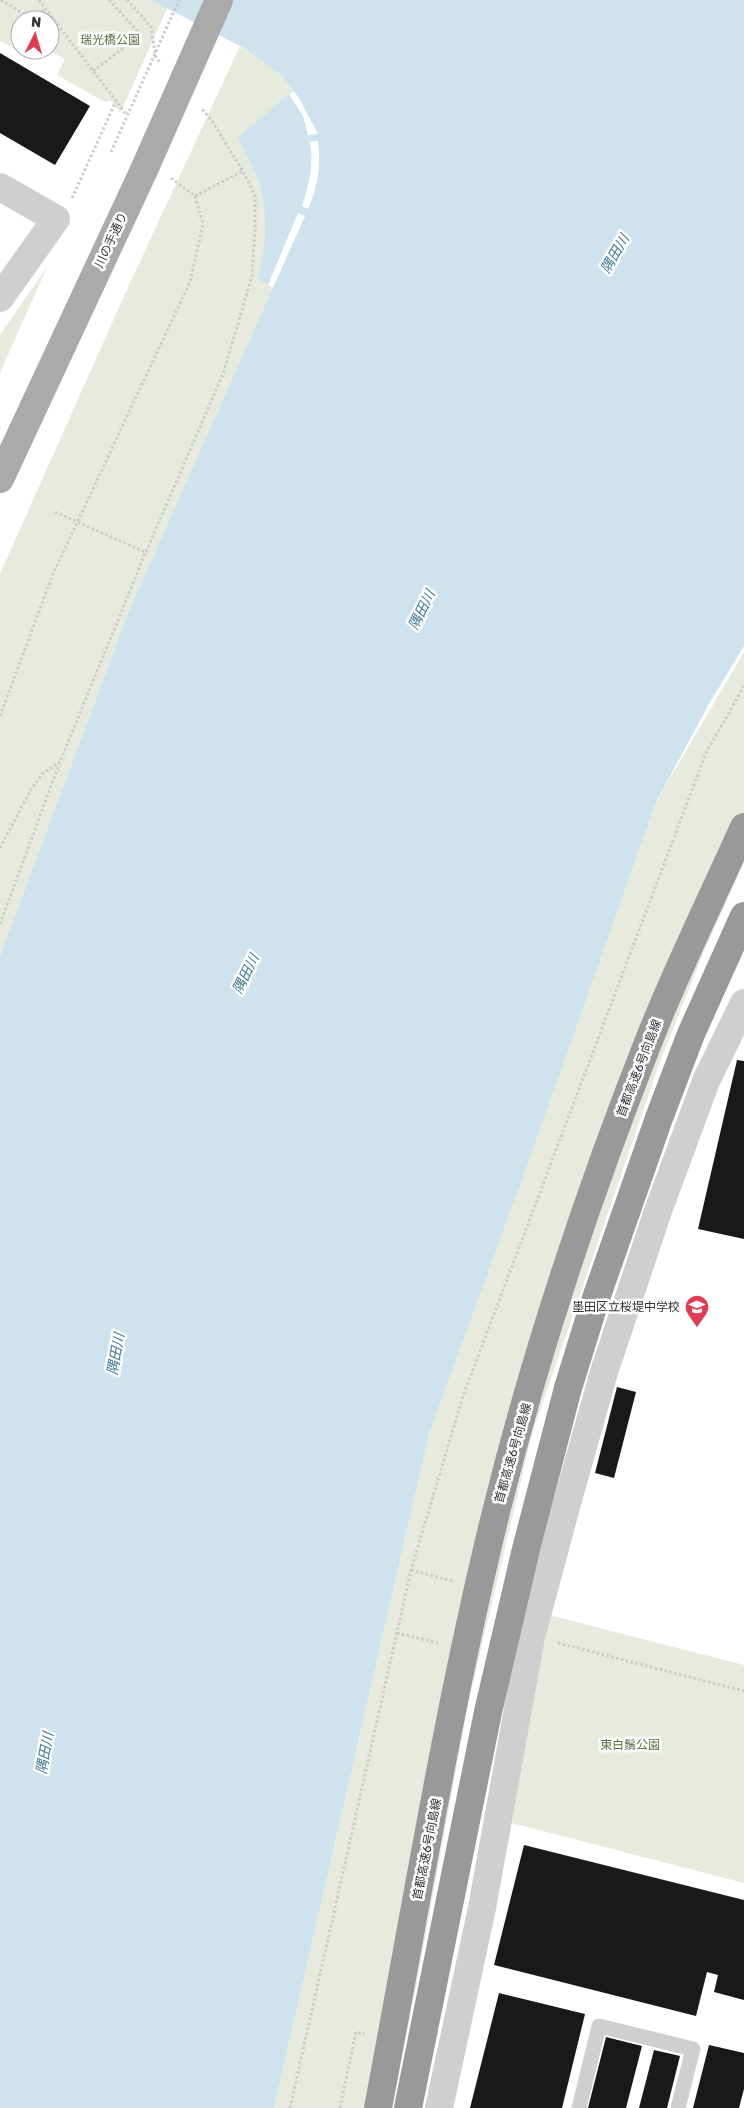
<svg xmlns="http://www.w3.org/2000/svg" width="744" height="2108" viewBox="0 0 744 2108" font-family="Rubik,'Noto Sans JP',sans-serif">
	<style>
		.green { fill: #e6ebde }
		.water { fill: #cee3ed; fill-rule: evenodd }
		.building { fill: #191919 }
		.lines { fill: none; stroke-linecap: round; stroke-linejoin: round }
		.path { stroke: #ccc; stroke-width: 3; stroke-dasharray: 2.5 2.5; stroke-linecap: butt }
		.lane { stroke: #cfcfcf; stroke-width: 15 }
		.street { stroke: #cfcfcf; stroke-width: 28 }
		.primary { stroke: #aaa; stroke-width: 28 }
		.highway { stroke: #999; stroke-width: 28 }
		.path-bridge { stroke: #ccc; stroke-width: 3; stroke-dasharray: 2.5 2.5; stroke-linecap: butt }
		.primary-bridge { stroke: #aaa; stroke-width: 28 }
		.labels { text-anchor: middle; dominant-baseline: central; stroke-width: 5; stroke-linejoin: round; paint-order: stroke }
		.park-label { font-size: 12px; fill: #596f3f; stroke: #fff }
		.street-label { font-size: 12px; fill: #323232; stroke: #fff }
		.poi-label { font-size: 12px; fill: #323232; stroke: #fff; text-anchor: end }
		.water-label { font-size: 14px; font-style: italic; fill: #3f7a95; stroke: #fff }
	</style>
	<rect width="100%" height="100%" fill="#fff"/>
	<!-- green -->
	<path class="green" d="M0,0H171L120,113L110,100L108,102L103,101L57,75L65,59L48,50H50V20H20V50H37L31,58L0,41Z
		M240,46L281,75L294,91L237,138C246,153 255,171 260,187C268,217 266,250 257,279L274,288L128,613L0,956V574L124,296Z
		M47,267L0,373V335Z
		M744,652V862L705,949L661,1059L532,1434L468,1704L415,1992L391,2108H274L429,1434L656,802Z
		M549,1615L744,1665V1883L508,1822L540,1653Z"/>
	<!-- water -->
	<path class="water" d="M151,0H744V646L710,702L656,802L534,1146L429,1434L274,2108H0V956L128,613L305,216L298,213L268,285L257,279C266,250 268,217 260,187C255,171 246,153 237,138L289,94L303,116L308,135L318,134L299,98L281,75L242,47ZM318,141C321,165 318,187 308,209L302,206C309,185 314,165 310,142Z"/>
	<!-- building -->
	<path class="building" d="M0,53L90,106L55,165L0,133Z
		M737,1060L744,1061V1239L698,1229Z
		M617,1387L636,1392L614,1478L595,1473Z
		M524,1845L744,1900V2000L714,1992L718,1975L707,1972L696,2016L494,1965Z
		M499,1993L585,2014L562,2108H470Z
		M606,2037L642,2046L626,2108H588Z
		M709,2045L744,2053V2089L739,2108H693Z
		M654,2050L680,2056L667,2108H639Z"/>
	<g class="lines">
		<!-- path -->
		<path class="path" d="M1,0L34,20
			M39,0L126,114
			M127,0L151,27L156,58L161,63
			M36,20L45,8
			M93,71L141,35L110,1L111,0
			M195,196L243,171
			M72,198L116,101
			M55,512L145,552
			M0,716L53,574L190,282L203,224L195,196L171,178
			M0,848L30,791L43,773L60,762
			M0,924L60,762L145,554L223,374L252,276L255,230V196L243,171L212,121L202,109
			M411,1570L452,1581
			M397,1633L438,1643
			M558,1643L744,1691
			M290,2108L411,1570L463,1396L706,753L744,686
			M340,2108L356,2032L365,2034"/>
		<!-- lane -->
		<path class="lane" d="M579,2108L599,2026L693,2049L678,2108"/>
		<!-- street -->
		<path class="street" d="M0,187L56,219L0,298
			M439,2108L482,1908L531,1637L569,1496L604,1372L658,1211L706,1081L744,1003"/>
		<!-- primary -->
		<path class="primary" d="M0,479L144,170"/>
		<!-- highway -->
		<path class="highway" d="M378,2108C416,1908 448,1706 497,1508C537,1348 590,1189 651,1035C679,965 713,896 744,827
			M408,2108L488,1712L526,1549L568,1388L594,1304L659,1118L691,1034L744,916"/>
		<!-- path-bridge -->
		<path class="path-bridge" d="M111,152L179,0"/>
		<!-- primary-bridge -->
		<path class="primary-bridge" d="M144,170L219,0"/>
	</g>
	<!-- icons -->
	<defs>
		<symbol id="school-pin" viewBox="-11 -11 22 30"><path d="M0 17L-7.5 6A9.5 9.5 0 1 1 7.5 6Z" fill="#e43952" stroke="#fff"/><path d="M0-5L7-2L0 1L-7-2ZM-4 1L0 2.5L4 1V4Q0 6-4 4Z" fill="#fff"/></symbol>
	</defs>
	<g fill-rule="evenodd">
		<use href="#school-pin" x="683" y="1293" width="28" height="38"/>
	</g>
	<g class="labels">
		<!-- park labels -->
		<g class="park-label">
			<text x="110" y="40">瑞光橋公園</text>
			<text x="630" y="1745">東白鬚公園</text>
		</g>
		<!-- street labels -->
		<g class="street-label">
			<text transform="translate(111 240) rotate(-65)">川の手通り</text>
			<text transform="translate(639 1068) rotate(-69)">首都高速6号向島線</text>
			<text transform="translate(513 1453) rotate(-74)">首都高速6号向島線</text>
			<text transform="translate(427 1849) rotate(-79)">首都高速6号向島線</text>
		</g>
		<!-- poi labels -->
		<g class="poi-label">
			<text x="680" y="1307">墨田区立桜堤中学校</text>
		</g>
		<!-- water labels -->
		<g class="water-label">
			<text transform="translate(615 254) rotate(-60)">隅田川</text>
			<text transform="translate(422 610) rotate(-64)">隅田川</text>
			<text transform="translate(246 974) rotate(-64)">隅田川</text>
			<text transform="translate(116 1354) rotate(-80)">隅田川</text>
			<text transform="translate(45 1753) rotate(-80)">隅田川</text>
		</g>
	</g>
	<!-- north arrow -->
	<g transform="translate(35 35) rotate(5)"><circle r="24" fill="#ffffff" stroke="#adadad"/>
	<path d="M0-4L9 19L0 12L-9 19Z" fill="#e43952"/>
	<text y="-8" font-size="14" font-weight="bold" text-anchor="middle" fill="#323232">N</text>
	</g>
</svg>
